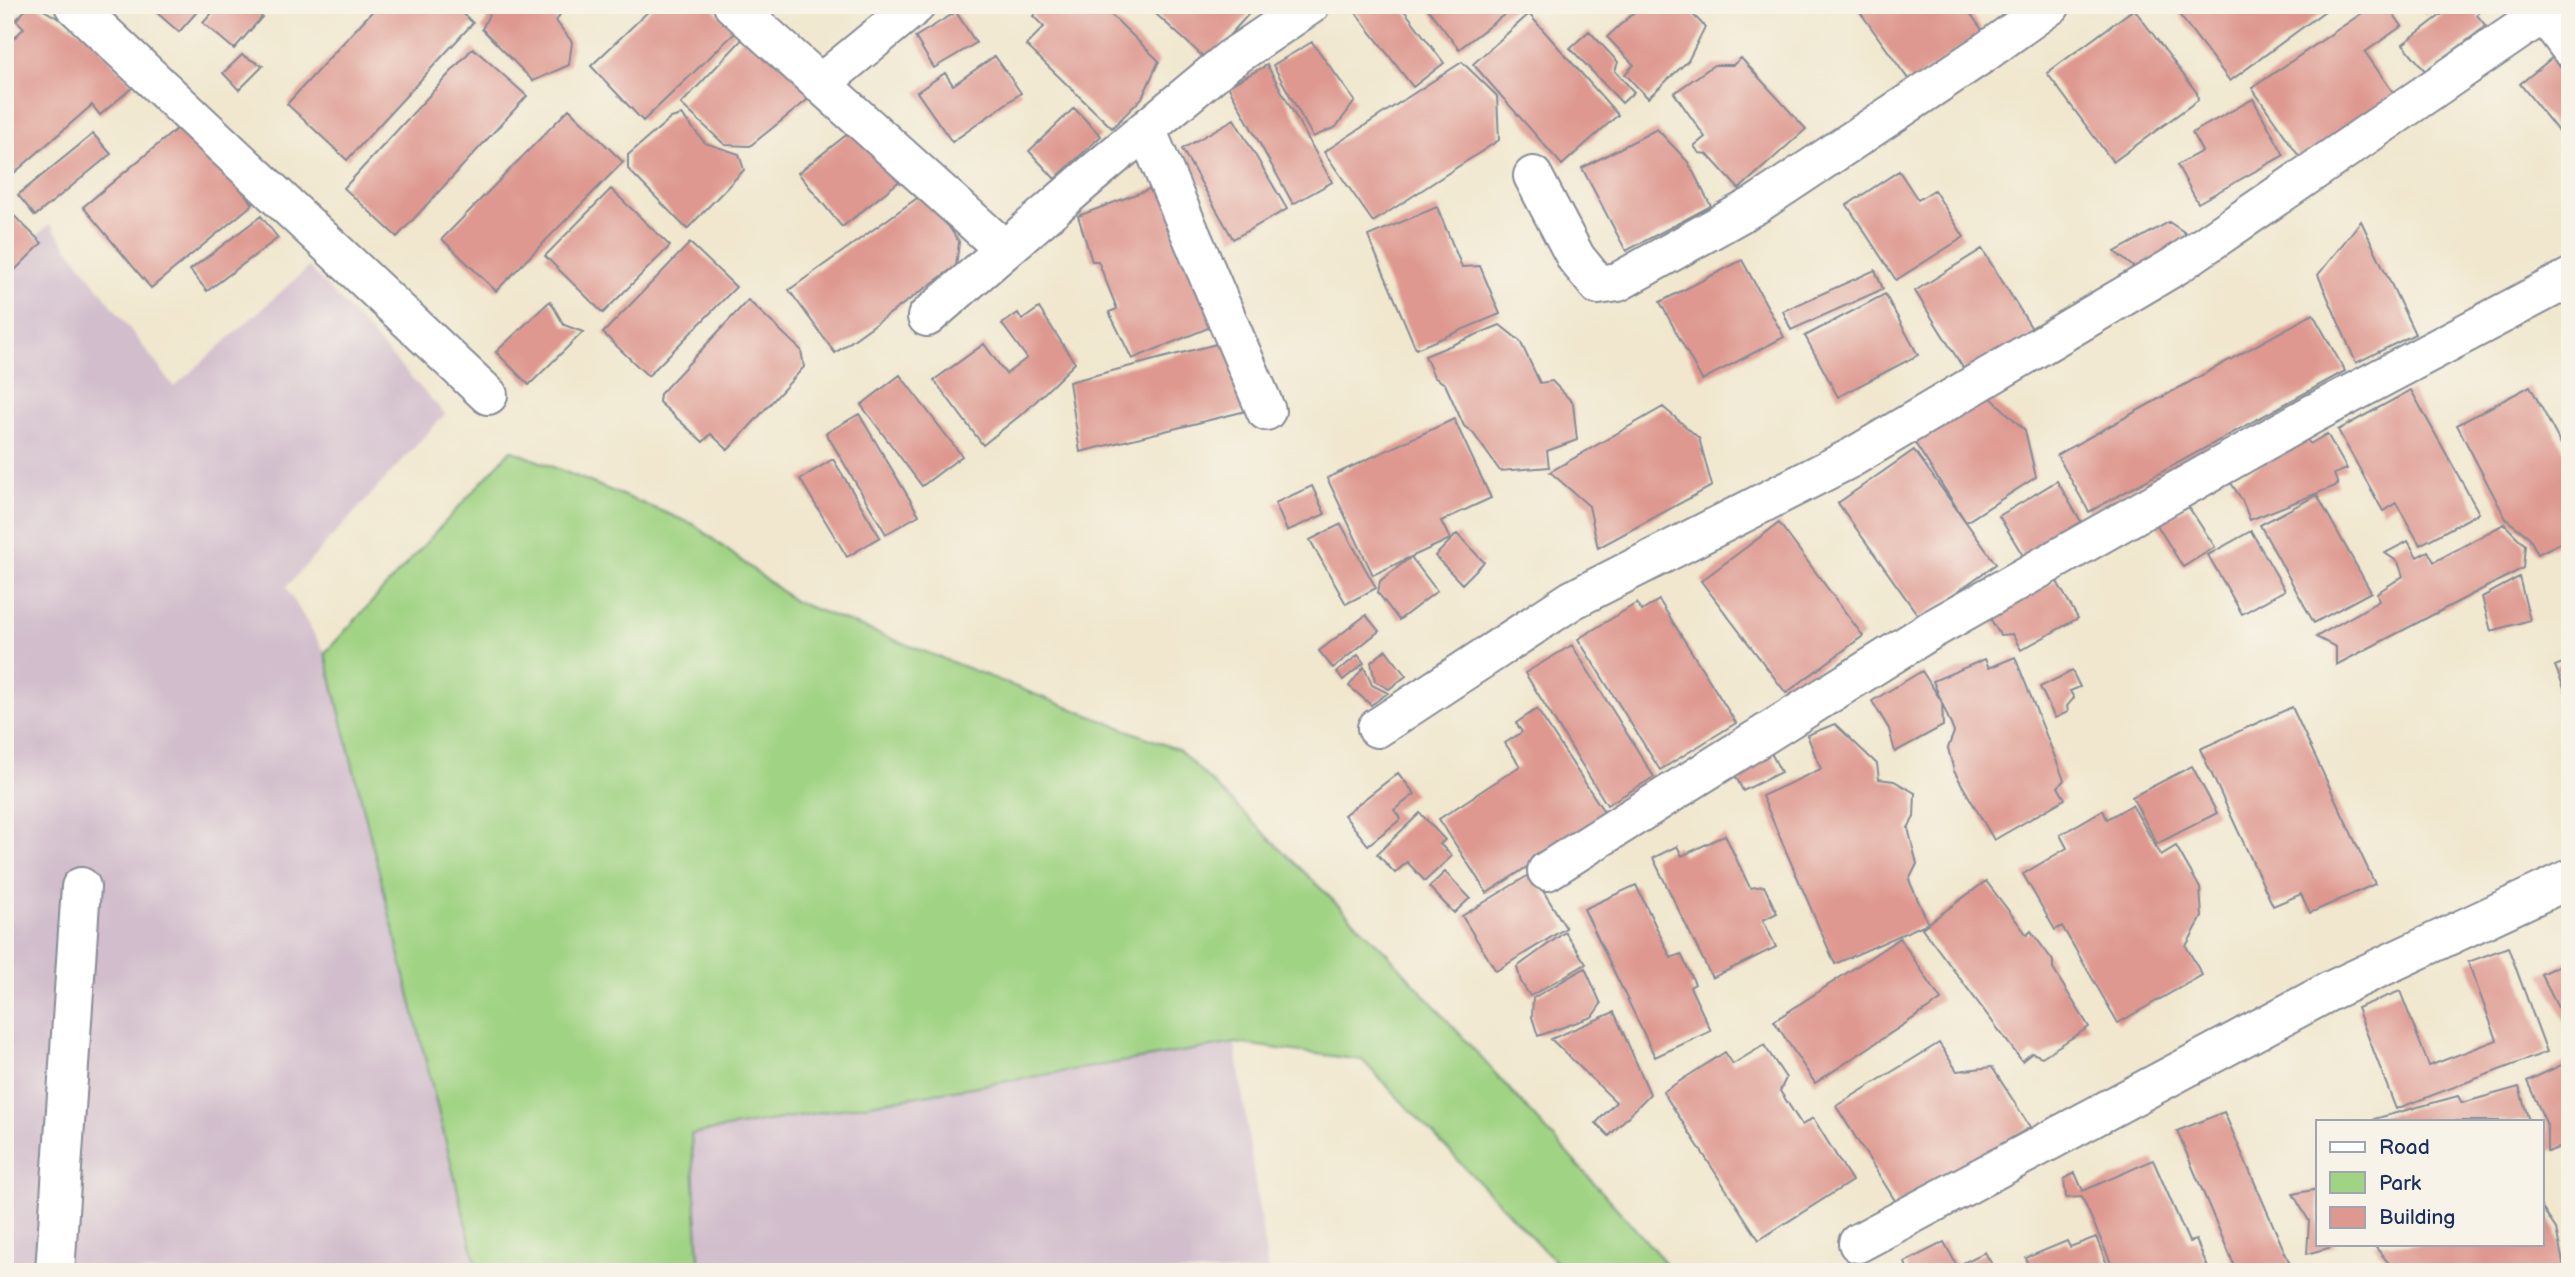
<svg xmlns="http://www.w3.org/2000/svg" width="2575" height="1277" viewBox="0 0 2575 1277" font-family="'Balsamiq Sans',sans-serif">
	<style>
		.industrial { fill: #d1bdcc }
		.green { fill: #a0d383; stroke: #5e8170; stroke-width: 2 }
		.building { fill: #de988f }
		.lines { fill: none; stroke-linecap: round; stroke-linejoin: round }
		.minor-casing { stroke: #868b96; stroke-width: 42 }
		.major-casing { stroke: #868b96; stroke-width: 42 }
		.minor { stroke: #fff; stroke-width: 38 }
		.major { stroke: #fff; stroke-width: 38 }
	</style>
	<rect width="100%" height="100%" fill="#f7f3e8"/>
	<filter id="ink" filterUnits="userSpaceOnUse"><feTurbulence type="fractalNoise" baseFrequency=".0143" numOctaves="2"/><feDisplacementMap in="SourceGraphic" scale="14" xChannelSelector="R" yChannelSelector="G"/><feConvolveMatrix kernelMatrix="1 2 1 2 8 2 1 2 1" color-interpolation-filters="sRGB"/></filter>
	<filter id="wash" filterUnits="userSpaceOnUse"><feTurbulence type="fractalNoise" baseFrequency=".00686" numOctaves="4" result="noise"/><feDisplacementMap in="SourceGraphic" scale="28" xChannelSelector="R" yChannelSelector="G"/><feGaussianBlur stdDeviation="1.57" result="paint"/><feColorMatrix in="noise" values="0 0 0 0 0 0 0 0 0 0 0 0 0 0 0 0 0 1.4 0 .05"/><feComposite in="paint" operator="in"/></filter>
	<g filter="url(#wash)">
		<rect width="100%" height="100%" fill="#f0e7ce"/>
		<!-- industrial -->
		<path class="industrial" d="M50,224L174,387L309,267L445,414L286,587L325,653L478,1272H5V266Z
			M1235,1043L1268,1272H700L691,1134Z"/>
		<!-- green -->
		<path class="green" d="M511,450L693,524L794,601L1179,750L1386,952L1674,1272H1565L1362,1060L1235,1043L691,1134L700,1272H478L325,653Z"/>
		<g id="blocks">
			<!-- building -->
			<path class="building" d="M30,5H35L90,37L134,86L100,115L92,105L5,181V48L24,28L16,20Z
				M148,5H203L179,32Z
				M219,5H249L262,17L234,49L203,23Z
				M378,5H454L473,23L347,160L287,104Z
				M497,5H566L556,21L572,42L569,65L533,81L482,29L490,12Z
				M655,5H710L736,32L643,121L591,66Z
				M1043,5H1101L1159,61L1142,98L1112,128L1026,45L1044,27L1033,16Z
				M1146,5H1257L1207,60Z
				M1350,5H1400L1444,63L1413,87Z
				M1425,5H1517L1459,49Z
				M1642,5H1684L1705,27L1688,61L1648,98L1625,74L1634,65L1607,37Z
				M1713,5H1729L1720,13Z
				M1855,5H1964L1983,31L1911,83Z
				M2172,5H2333L2230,81Z
				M2374,5H2387L2402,26L2365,52L2397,98L2303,162L2252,88Z
				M2419,5H2437L2425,14Z
				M2454,5H2484L2477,15L2486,26L2426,72L2403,44Z
				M2134,9L2197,93L2198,100L2113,162L2047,73Z
				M956,12L976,43L934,68L915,37Z
				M766,14L816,93L750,146L725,145L681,104Z
				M1529,14L1618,115L1562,165L1473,64Z
				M1589,31L1618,62L1615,71L1634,92L1622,103L1570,48Z
				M1312,42L1355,101L1336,127L1313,137L1273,65Z
				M473,48L527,96L397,237L344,188Z
				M242,55L263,66L239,90L223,73Z
				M995,56L1021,93L952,142L917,92L945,73L953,85Z
				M2553,57L2570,78V146L2520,84Z
				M1741,58L1806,129L1739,189L1707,154L1699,153L1694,146L1705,137L1674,93L1714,65H1733Z
				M1462,62L1497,96L1499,140L1373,222L1324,152Z
				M1267,65L1332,182L1293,204L1228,86Z
				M2253,99L2284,155L2198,203L2177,165L2202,151L2192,133Z
				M1074,108L1101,136L1055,179L1029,151Z
				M569,109L623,162L496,291L442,239Z
				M682,115L705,143L739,154L744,170L687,229L628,169V155L671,118Z
				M868,118L911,172L842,227L798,173Z
				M1234,119L1287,209L1233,239L1182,149Z
				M185,122L253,204L151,288L83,207Z
				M1657,129L1688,162L1711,206L1626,251L1582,168Z
				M93,134L111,154L35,216L18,195Z
				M1899,171L1918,200L1934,190L1964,237L1896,280L1847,205Z
				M1168,182L1228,320L1132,359L1109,312L1117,309L1098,261H1092L1078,216Z
				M611,189L670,246L603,313L545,256Z
				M920,196L940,213L959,242L956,266L835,353L789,290Z
				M5,207L42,243L5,280Z
				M1437,207L1462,267L1480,266L1500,314L1416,349L1368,236Z
				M261,216L278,238L207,291L190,270Z
				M2361,221L2415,334L2356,363L2318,275Z
				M2169,222L2184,232L2189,243L2137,270L2115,252Z
				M690,243L736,287L648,376L603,333Z
				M1982,249L2039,340L1972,382L1915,291Z
				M1742,260L1784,337L1702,380L1660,302Z
				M1875,270L1883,289L1791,330L1783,311Z
				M1885,294L1918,355L1838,397L1805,336Z
				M748,300L801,350L804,367L728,450L711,434L703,442L659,402L660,394Z
				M550,301L564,325L583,332L529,385L496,352Z
				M1039,308L1075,363L1027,410L983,445L934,380L984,344L1006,374L1027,358L1002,324L1018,313L1022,320Z
				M2313,314L2345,371L2089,512L2057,455Z
				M1500,325L1520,341L1540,383L1552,381L1573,403L1577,440L1547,451L1549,467L1500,471L1473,433L1464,426L1445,384L1434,377L1425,356Z
				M1232,340L1250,410L1080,452L1069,382Z
				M900,375L962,456L922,486L861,405Z
				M2530,386L2570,461V538L2538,554L2529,537L2506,519L2457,425Z
				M2411,390L2479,513L2420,545L2396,503L2383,511L2338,430Z
				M1986,393L2025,430L2036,477L1966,522L1913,440Z
				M1663,407L1699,438L1712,486L1598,548L1589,506L1550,472Z
				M859,414L919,515L886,534L826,433Z
				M1454,419L1491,498L1441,521L1450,539L1411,557L1437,591L1399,620L1378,593L1380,581L1411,557L1373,575L1327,478Z
				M2327,434L2347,469L2334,474L2338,485L2250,520L2242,500L2231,483L2305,436L2310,444Z
				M1914,450L1996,564L1920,618L1838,503Z
				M833,459L880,537L847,557L800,479Z
				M2057,481L2083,525L2025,559L1999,516Z
				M1312,486L1325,514L1287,531L1275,503Z
				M2317,495L2371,592L2314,623L2260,525Z
				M2188,506L2215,547L2183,567L2157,525Z
				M1779,523L1863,636L1786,693L1701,581Z
				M1341,524L1376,588L1346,604L1310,540Z
				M2504,524L2525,545L2523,568L2336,665V647L2316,637L2379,601L2377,593L2403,576L2398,562L2385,553L2408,541L2417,557L2428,551L2434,562Z
				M2251,531L2285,590L2242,614L2208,555Z
				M1457,534L1484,562L1462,584L1435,556Z
				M2519,577L2530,620L2491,631L2482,597Z
				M2056,580L2078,618L2021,650L2012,634L2000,635L1990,618Z
				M1659,600L1736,723L1660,770L1578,639L1637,603L1642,611Z
				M1366,615L1379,631L1333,668L1319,651Z
				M1572,645L1654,777L1607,805L1525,673Z
				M1386,650L1406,676L1389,689L1375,681L1371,662Z
				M1358,655L1364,663L1343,680L1337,672Z
				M2015,657L2064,780L2058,787L2065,799L1994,840L1954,771L1948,748L1954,732L1933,681L1985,659L1989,668Z
				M2570,660V702L2555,666Z
				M1364,667L1372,685L1388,693L1371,705L1349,686Z
				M1922,671L1942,702L1943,726L1895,752L1889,729L1872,701Z
				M2072,671L2080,687L2070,691L2074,698L2067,706L2068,712L2055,718L2040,687Z
				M2292,707L2375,884L2310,913L2301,894L2273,906L2200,749Z
				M1537,709L1606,815L1487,893L1439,819L1520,766L1505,743L1522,732L1516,723Z
				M1835,724L1877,764L1879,779L1894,781L1915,793L1914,817L1908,828L1917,864L1909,880L1928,923L1835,964L1762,796L1821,769L1807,735Z
				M1770,751L1781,772L1743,791L1733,771Z
				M2192,766L2217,813L2157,844L2132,797Z
				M1398,773L1415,794L1394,810L1401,819L1368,845L1344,815Z
				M2132,805L2161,855L2176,846L2200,888L2202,917L2186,946L2202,975L2118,1023L2062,926L2055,930L2023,874L2067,848L2060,835L2103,810L2107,819Z
				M1420,813L1445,840L1440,844L1452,856L1425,881L1407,862L1395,873L1377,854Z
				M1725,835L1750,888L1764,886L1777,913L1763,920L1776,947L1712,978L1653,858L1677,846L1682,856Z
				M1445,872L1470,898L1454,913L1429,887Z
				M1532,873L1566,928L1496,971L1462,916Z
				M1986,881L2027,935L2031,931L2053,961V969L2089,1027L2042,1057L2032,1053L2022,1061L1922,928Z
				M1636,885L1671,958L1681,954L1695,984L1690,987L1711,1031L1655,1057L1584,909Z
				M1565,932L1586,964L1530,996L1521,982L1517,967Z
				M1900,938L1941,1000L1815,1083L1774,1021Z
				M2508,947L2547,1052L2396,1109L2357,1008L2400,991L2429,1066L2497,1040L2468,962Z
				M2570,960V1032L2541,974Z
				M1585,968L1601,1004L1592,1017L1538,1036L1532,1017L1533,998Z
				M1614,1012L1650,1094L1609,1136L1596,1123L1616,1102L1551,1039Z
				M1939,1043L1957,1071L1992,1067L2030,1127L1899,1207L1836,1106Z
				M1764,1045L1786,1078L1780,1091L1802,1125L1813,1118L1852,1181L1759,1240L1663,1092L1725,1052L1733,1064Z
				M2570,1061V1144L2547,1152V1125L2527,1081Z
				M2519,1087L2529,1121H2374V1119L2458,1096L2462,1103Z
				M2224,1112L2290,1264L2284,1272H2237L2177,1131Z
				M2153,1160L2189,1242L2196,1240L2210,1272H2115L2082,1197L2066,1198L2064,1179L2075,1173L2083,1191Z
				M2318,1189V1244L2339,1245L2307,1254L2309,1221L2293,1194Z
				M2542,1208L2556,1229L2565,1272H2396L2373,1244H2542Z
				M2096,1237L2110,1272H2031L2026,1258L2067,1241L2070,1247Z
				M1944,1242L1957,1266L1985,1252L1996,1272H1908L1905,1262Z"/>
		</g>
	</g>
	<g filter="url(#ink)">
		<use href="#blocks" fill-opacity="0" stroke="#868b96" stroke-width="2"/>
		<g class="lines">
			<defs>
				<path id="minor" d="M74,5L488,395
					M733,5L1004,249
					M820,84L916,5
					M1146,129L1266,411
					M1533,176L1576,258L1598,285L1618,282L1757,204L1981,55L2051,5
					M927,317L1090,176L1229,60L1310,5
					M1377,728L1572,600L1851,458L2175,266L2544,13
					M1547,871L1931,630L2309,416L2570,278
					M1858,1243L2330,991L2570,879
					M55,1272L81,887"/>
				<path id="major" d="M2538,5L2570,48"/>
			</defs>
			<!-- minor casing -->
			<use href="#minor" class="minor-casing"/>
			<!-- major casing -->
			<use href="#major" class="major-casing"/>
			<!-- minor -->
			<use href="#minor" class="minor"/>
			<!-- major -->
			<use href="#major" class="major"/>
		</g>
	</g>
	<!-- margin -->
	<rect width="2575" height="1277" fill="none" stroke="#f7f3e8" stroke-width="28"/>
	<!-- legend -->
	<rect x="2316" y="1120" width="228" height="126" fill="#f7f3e8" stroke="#9fa5b1" stroke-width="2"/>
	<rect x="2330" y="1142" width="35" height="10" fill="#ffffff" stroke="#9fa5b1" stroke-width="2"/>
	<text x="2379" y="1154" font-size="21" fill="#1b2f5e">Road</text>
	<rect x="2330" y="1172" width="35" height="21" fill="#a0d383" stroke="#9fa5b1" stroke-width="2"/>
	<text x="2379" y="1190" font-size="21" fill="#1b2f5e">Park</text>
	<rect x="2330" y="1207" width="35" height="21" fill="#de988f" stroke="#9fa5b1" stroke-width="2"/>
	<text x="2379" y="1224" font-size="21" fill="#1b2f5e">Building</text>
</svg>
